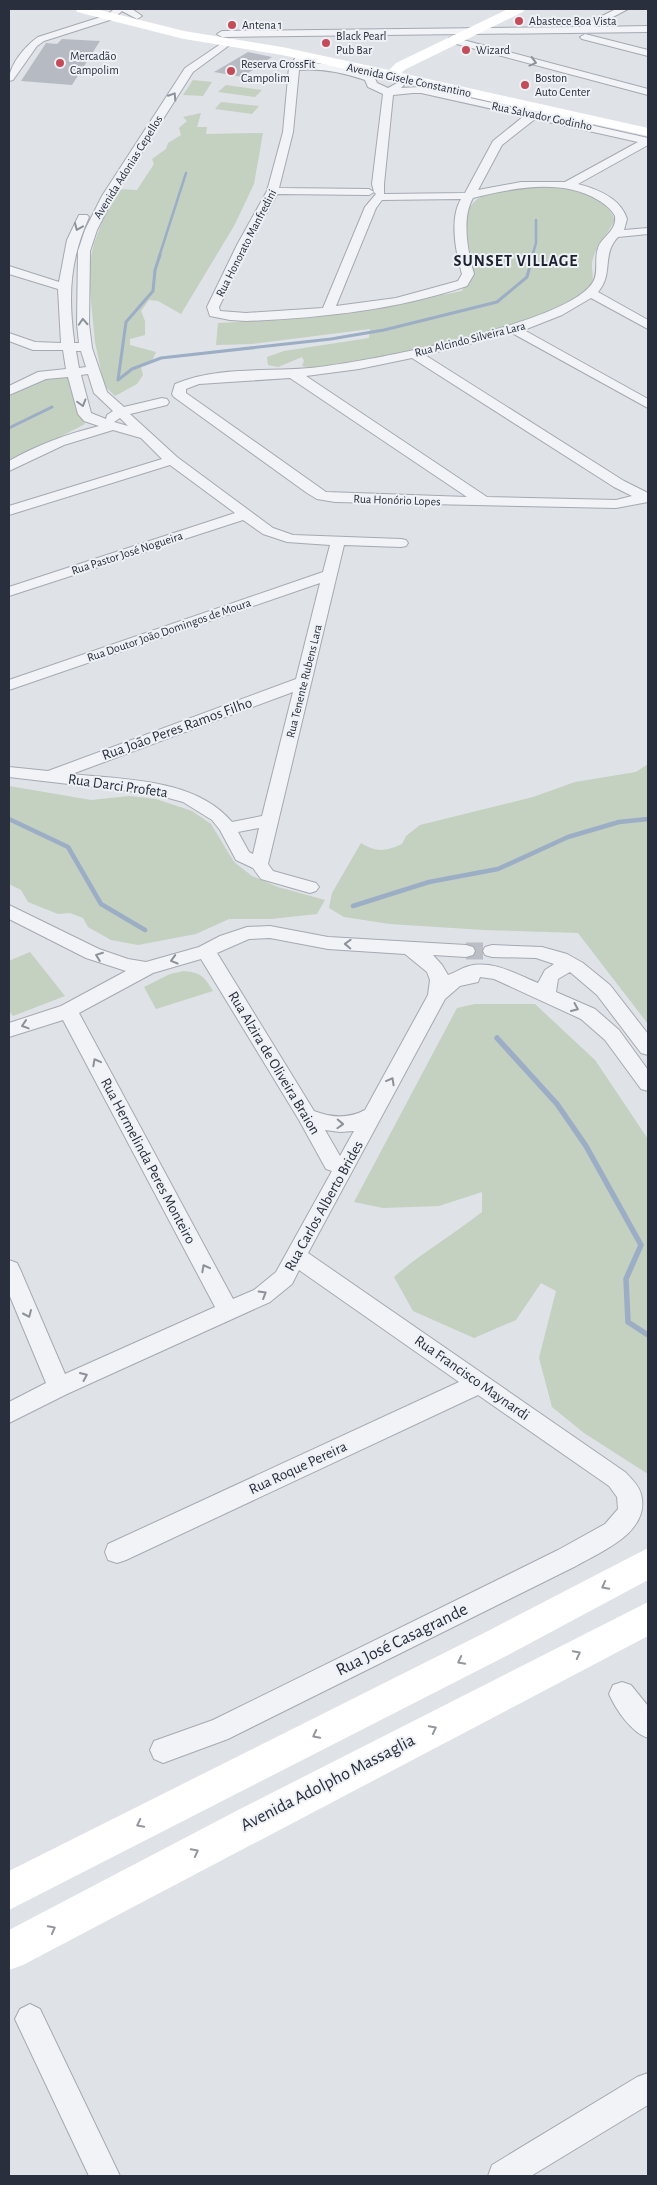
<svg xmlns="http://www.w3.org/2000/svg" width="657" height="2185" viewBox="0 0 657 2185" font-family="'Alegreya Sans',sans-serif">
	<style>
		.green { fill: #c4d0c0 }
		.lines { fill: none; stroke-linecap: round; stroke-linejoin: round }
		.stream-far3 { stroke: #9caec5; stroke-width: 2.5 }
		.stream-far2 { stroke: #9caec5; stroke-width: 3 }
		.stream-far1 { stroke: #9caec5; stroke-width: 4.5 }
		.stream { stroke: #9caec5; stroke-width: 5.5 }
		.building { fill: #b6bbc3 }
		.minor-tunnel { stroke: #bbbec5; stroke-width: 17; stroke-dasharray: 17 9; stroke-linecap: butt }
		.minor-casing { stroke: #a5a9b1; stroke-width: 2 }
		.minor { fill: #f1f3f6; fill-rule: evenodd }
		.secondary { fill: #fff; fill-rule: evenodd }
		.oneway { stroke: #8d919a }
		.oneway2 { stroke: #94979e }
		.poi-dot { fill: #c44c59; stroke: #eef1f5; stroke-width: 2 }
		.labels { text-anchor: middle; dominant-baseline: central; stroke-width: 4; stroke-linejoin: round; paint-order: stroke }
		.far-poi-label { font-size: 12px; fill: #292f3d; stroke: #eef1f5; text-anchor: start }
		.far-street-label { font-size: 12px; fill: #292f3d; stroke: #eef1f5 }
		.street-label { font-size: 15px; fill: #292f3d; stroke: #eef1f5 }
		.far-district-label { font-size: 16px; font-weight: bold; letter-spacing: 1px; fill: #1b212e; stroke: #eef1f5 }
		.near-street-label { font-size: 18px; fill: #292f3d; stroke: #eef1f5 }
	</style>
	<rect width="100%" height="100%" fill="#dfe2e7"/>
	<!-- green -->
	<path class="green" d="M193,80L212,82L203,96L183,95Z
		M226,85L262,90L255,97L218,92Z
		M221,102L259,106L252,114L215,109Z
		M201,113L197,127H207L206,134L263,133L254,184L234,226L181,314L158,301L149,300L141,311L145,321V335L130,339V345L156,352L153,359L141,367L143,375L137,384L115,396L104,385L95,342L88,270L94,243L104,217L119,189L137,190L154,164L152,159L166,149L168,143L181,135L179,128L187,121L183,117Z
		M549,187C574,190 604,194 615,220C608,233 594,248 592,263C591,272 596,280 589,288C564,314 519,324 486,333C429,348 372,358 315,369L302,366L304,361L302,357L278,367L268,365L267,357L284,351L369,338L370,329L252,344L216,345L218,323C301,319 381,308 462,291L474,266C470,253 463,222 469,209C479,186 528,187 549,187Z
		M65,375L72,378L76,410L85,424L9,463V396L52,377Z
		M648,764V1024L578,933L484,930L390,924L344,917L329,908L332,893L361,843C377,853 386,851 402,844L406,836L420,825L533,797L575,782L636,772Z
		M9,786L91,800L129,796L156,799L192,811L211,824L234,862L252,876L278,887L325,900L317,914L271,919H229L196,934L138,945L111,940L88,927L83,918L70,913L58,914L28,902L21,890L9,884Z
		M30,952L65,996L13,1016L9,1011V961Z
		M184,971C201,973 204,976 213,991L156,1009L144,987L170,974Z
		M475,1004H535L595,1060L648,1139V1474L584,1433L552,1407L539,1358L556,1291L541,1283L516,1320L474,1338L413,1311L394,1277C421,1253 453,1235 482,1212V1192L439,1206L383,1208L354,1202L457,1008Z"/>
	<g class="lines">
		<!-- stream-far3 -->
		<path class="stream-far3" d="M159,257L186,173
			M532,257L536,243V220"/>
		<!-- stream-far2 -->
		<path class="stream-far2" d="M118,380L132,369L161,358L331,339L384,330L497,302L527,277L533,255
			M118,380L126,322L153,291L155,270L160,255
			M9,428L52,407"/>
		<!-- stream-far1 -->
		<path class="stream-far1" d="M9,819L68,847L101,904L145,930
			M353,906L429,882L498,869L568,837L619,822L648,819"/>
		<!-- stream -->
		<path class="stream" d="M497,1038L557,1104L586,1146L641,1245L626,1279L628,1322L648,1335"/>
	</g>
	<!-- building -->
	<path class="building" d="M62,39L100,41L72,85L21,81L46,43L57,44Z
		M248,52L272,57L242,77L214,72Z"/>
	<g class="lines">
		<!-- minor-tunnel -->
		<path class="minor-tunnel" d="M466,951H492"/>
		<defs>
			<path id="minor" d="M114,9H132L142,16L137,19L122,11L113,19L44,41L37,46L13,80L9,81C9,65 25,46 38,37L107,15Z
				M616,9H628L594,27L648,26V32L222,37L217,34L222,31L580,27Z
				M585,34L648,50V56L582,39L580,37Z
				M452,37L648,89V95L449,42V38Z
				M228,39L231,40V44L193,72L114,196L97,230L90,251L89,324L92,348L107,392L124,407L162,398L167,399L169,402L167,405L130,414L177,457L273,528L293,535L401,539L406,540L408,543L406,546L401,547L344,545L268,864L273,871L316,883L319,887L316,891L310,893L261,879L253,868L236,860L220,830L212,820L183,802L154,794L9,777V767L48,771L296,679L320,583L9,690V680L323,572L330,545L287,542L263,534L243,520L9,596V587L235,513L170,465L9,515V506L162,459L141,438L113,430L64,445L9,471V461C37,445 67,434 99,426L84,421L78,414L68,377L46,379L9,395V386L38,372L66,369L63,350H33L9,341V333L35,342L61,343L58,289L9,274V266L59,282L67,240L79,215H87L89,217C70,260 68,294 74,340V343H79L77,324L78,251L85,230L102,196L185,68ZM76,351H81L86,367L79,368ZM88,374L94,393L113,411L107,415L106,419L91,413L81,375ZM120,418L128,426L114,422ZM293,692L262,816L232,822C195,778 124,780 72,774ZM259,828L253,854L249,852L238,832Z
				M301,53L306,56L301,63C326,62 350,68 374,76L377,83L388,88L399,82L404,85L401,88L421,87L648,138V145L578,184C597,189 621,198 627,219L624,230L648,228V234L618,237C601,255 614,274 598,292L648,320V329L591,298L562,315L524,330L648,399V408L512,333L425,355L624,481L648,493V502L616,508L335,502L317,499L307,493L174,397L172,394L175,384C216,366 267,372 310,368C361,363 569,324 593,282C599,272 594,259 598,248C602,236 617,231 615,216C611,209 605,204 598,200C561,178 513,188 473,198C461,218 468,253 474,274L467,286C396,310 321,318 246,321L230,320L210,316L207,307L237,245L267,191L283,132L289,67L298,54ZM299,70C322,68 344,73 365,80L368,87L383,94L372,184L374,192L369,189L279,188L293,132ZM413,93H421L524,116L493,141L465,193L384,194V184L393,95ZM535,119L638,142L565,182H521L478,190L502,145ZM374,192L376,194L365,207L323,308L246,313L220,311L219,307L249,245L277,194L369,195ZM461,199C449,219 456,253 462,274L458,281L396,298L336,306L376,208L382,200ZM412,358L614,487L632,496L616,500L487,497L306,376L359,369ZM290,378L467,497L326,492L186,393V389L199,384Z
				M9,905L99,949L128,959L146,962L199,947L220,936L247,927L270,926L328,937L466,945L473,947L475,951L473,955L466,957L433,955L442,965L448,975C455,973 461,968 469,966C493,960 516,974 538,983L545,970L554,964L536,958L492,957L485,955L483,951L485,947L492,945L542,947L567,954L583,963L610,985L648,1034V1055L641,1053L597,995L570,972L558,979L556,992L595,1009L619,1030L648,1070V1091L641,1089L605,1040L581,1019L494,979L480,977L478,982L460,986L445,999L308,1253L625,1472C631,1478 639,1486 641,1494C651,1532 602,1551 576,1566L228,1739L163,1763L154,1759L150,1750L154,1741L213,1720L558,1550L605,1524L618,1509L617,1497L609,1486L478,1395L126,1560L117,1563L108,1560L105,1552L108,1544L459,1382L299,1270L292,1284L270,1302L67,1394L9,1423V1402L46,1383L9,1294V1260L17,1263L20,1269L65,1374L215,1307L63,1020L9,1037V1023L61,1006L126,971L86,958L9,919ZM270,938L328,949L405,954L427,972L430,980L428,995L365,1110C348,1119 332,1118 314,1111L217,953L249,939ZM201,959L299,1120L326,1169L332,1171L276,1272L254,1290L233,1299L79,1013L153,973ZM325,1130L340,1132L354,1131L340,1156Z
				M622,1682L631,1685L648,1706V1738C632,1733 616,1710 609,1694L613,1685Z
				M30,2004L40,2009L120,2176H89L15,2019L20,2009Z
				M648,2073V2105L531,2176H488L492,2165L637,2077Z"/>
		</defs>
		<!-- minor casing -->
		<use href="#minor" class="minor-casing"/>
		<!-- minor -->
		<use href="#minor" class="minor"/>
		<!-- secondary -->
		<path class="secondary" d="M76,9H96L184,31L282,47L389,70L396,63L508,9H524L523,12L406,69L401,73L648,128V136L282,55L184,39L77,12Z
			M648,1548V1580L510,1654L9,1910V1871L486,1632Z
			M648,1602V1636L23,1965L9,1970V1930L240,1809Z"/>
	</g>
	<!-- one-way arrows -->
	<defs><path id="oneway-chevron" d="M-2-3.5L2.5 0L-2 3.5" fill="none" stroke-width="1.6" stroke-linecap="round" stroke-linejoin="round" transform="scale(1.25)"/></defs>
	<g class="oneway">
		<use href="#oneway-chevron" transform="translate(533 62) rotate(15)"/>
		<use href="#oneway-chevron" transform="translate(173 96) rotate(-57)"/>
		<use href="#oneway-chevron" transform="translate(78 227) rotate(113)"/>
		<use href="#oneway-chevron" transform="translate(83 322) rotate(-93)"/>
		<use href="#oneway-chevron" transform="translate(82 403) rotate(74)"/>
		<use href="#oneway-chevron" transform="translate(348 944) rotate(-178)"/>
		<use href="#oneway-chevron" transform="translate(99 956) rotate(-159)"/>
		<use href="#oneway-chevron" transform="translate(174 960) rotate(164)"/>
		<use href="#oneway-chevron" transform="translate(575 1008) rotate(24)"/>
		<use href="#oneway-chevron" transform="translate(25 1025) rotate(162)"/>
		<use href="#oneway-chevron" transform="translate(96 1062) rotate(-118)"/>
		<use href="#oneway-chevron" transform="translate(391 1081) rotate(-61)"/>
		<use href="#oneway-chevron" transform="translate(340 1124) rotate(2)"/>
		<use href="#oneway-chevron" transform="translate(205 1268) rotate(-118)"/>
		<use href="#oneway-chevron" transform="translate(263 1294) rotate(-31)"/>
		<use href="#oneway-chevron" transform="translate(28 1314) rotate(66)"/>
		<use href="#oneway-chevron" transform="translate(84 1376) rotate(-24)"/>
	</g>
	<g class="oneway2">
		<use href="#oneway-chevron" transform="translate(605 1586) rotate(152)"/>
		<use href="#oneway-chevron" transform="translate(577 1654) rotate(-27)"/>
		<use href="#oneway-chevron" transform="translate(461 1661) rotate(153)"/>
		<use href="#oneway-chevron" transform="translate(433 1729) rotate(-27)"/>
		<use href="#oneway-chevron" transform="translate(316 1735) rotate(153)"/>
		<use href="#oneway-chevron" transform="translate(140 1824) rotate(153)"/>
		<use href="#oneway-chevron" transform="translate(195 1852) rotate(-28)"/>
		<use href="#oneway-chevron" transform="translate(52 1929) rotate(-28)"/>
	</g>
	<!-- markers -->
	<g class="poi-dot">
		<circle cx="519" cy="21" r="5"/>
		<circle cx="232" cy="25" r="5"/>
		<circle cx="326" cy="43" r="5"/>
		<circle cx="466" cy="50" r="5"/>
		<circle cx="60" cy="63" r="5"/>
		<circle cx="231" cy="71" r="5"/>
		<circle cx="525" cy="85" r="5"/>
	</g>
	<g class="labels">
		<!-- far-poi labels -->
		<g class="far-poi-label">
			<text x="529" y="21">Abastece Boa Vista</text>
			<text x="242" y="25">Antena 1</text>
			<text x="336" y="36">Black Pearl<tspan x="336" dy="14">Pub Bar</tspan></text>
			<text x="476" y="50">Wizard</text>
			<text x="70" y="56">Mercadão<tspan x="70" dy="14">Campolim</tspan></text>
			<text x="241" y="64">Reserva CrossFit<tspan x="241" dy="14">Campolim</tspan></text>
			<text x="535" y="78">Boston<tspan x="535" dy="14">Auto Center</tspan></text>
		</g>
		<!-- far-street labels -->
		<g class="far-street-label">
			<text transform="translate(409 80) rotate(12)">Avenida Gisele Constantino</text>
			<text transform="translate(542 116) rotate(12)">Rua Salvador Godinho</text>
			<text transform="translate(128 167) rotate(-58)">Avenida Adonias Cepellos</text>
			<text transform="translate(246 243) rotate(-63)">Rua Honorato Manfredini</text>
			<text transform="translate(470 339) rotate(-14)">Rua Alcindo Silveira Lara</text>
			<text transform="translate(397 500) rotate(2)">Rua Honório Lopes</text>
			<text transform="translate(127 553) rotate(-18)">Rua Pastor José Nogueira</text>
			<text transform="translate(169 630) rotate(-19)">Rua Doutor João Domingos de Moura</text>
			<text transform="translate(304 681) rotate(-76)">Rua Tenente Rubens Lara</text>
		</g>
		<!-- street labels -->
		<g class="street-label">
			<text transform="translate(177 729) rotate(-20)">Rua João Peres Ramos Filho</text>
			<text transform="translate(118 786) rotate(8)">Rua Darci Profeta</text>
			<text transform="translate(274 1063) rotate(59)">Rua Alzira de Oliveira Braion</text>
			<text transform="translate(148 1161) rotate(62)">Rua Hermelinda Peres Monteiro</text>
			<text transform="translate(324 1206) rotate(-61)">Rua Carlos Alberto Brides</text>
			<text transform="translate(472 1378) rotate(35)">Rua Francisco Maynardi</text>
			<text transform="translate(298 1468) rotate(-25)">Rua Roque Pereira</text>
		</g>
		<!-- far-district labels -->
		<g class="far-district-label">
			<text x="516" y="261">SUNSET VILLAGE</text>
		</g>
		<!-- near-street labels -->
		<g class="near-street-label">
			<text transform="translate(402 1640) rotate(-26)">Rua José Casagrande</text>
			<text transform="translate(328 1783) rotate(-27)">Avenida Adolpho Massaglia</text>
		</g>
	</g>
	<!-- border -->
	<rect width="657" height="2185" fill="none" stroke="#292f3d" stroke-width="20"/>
</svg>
